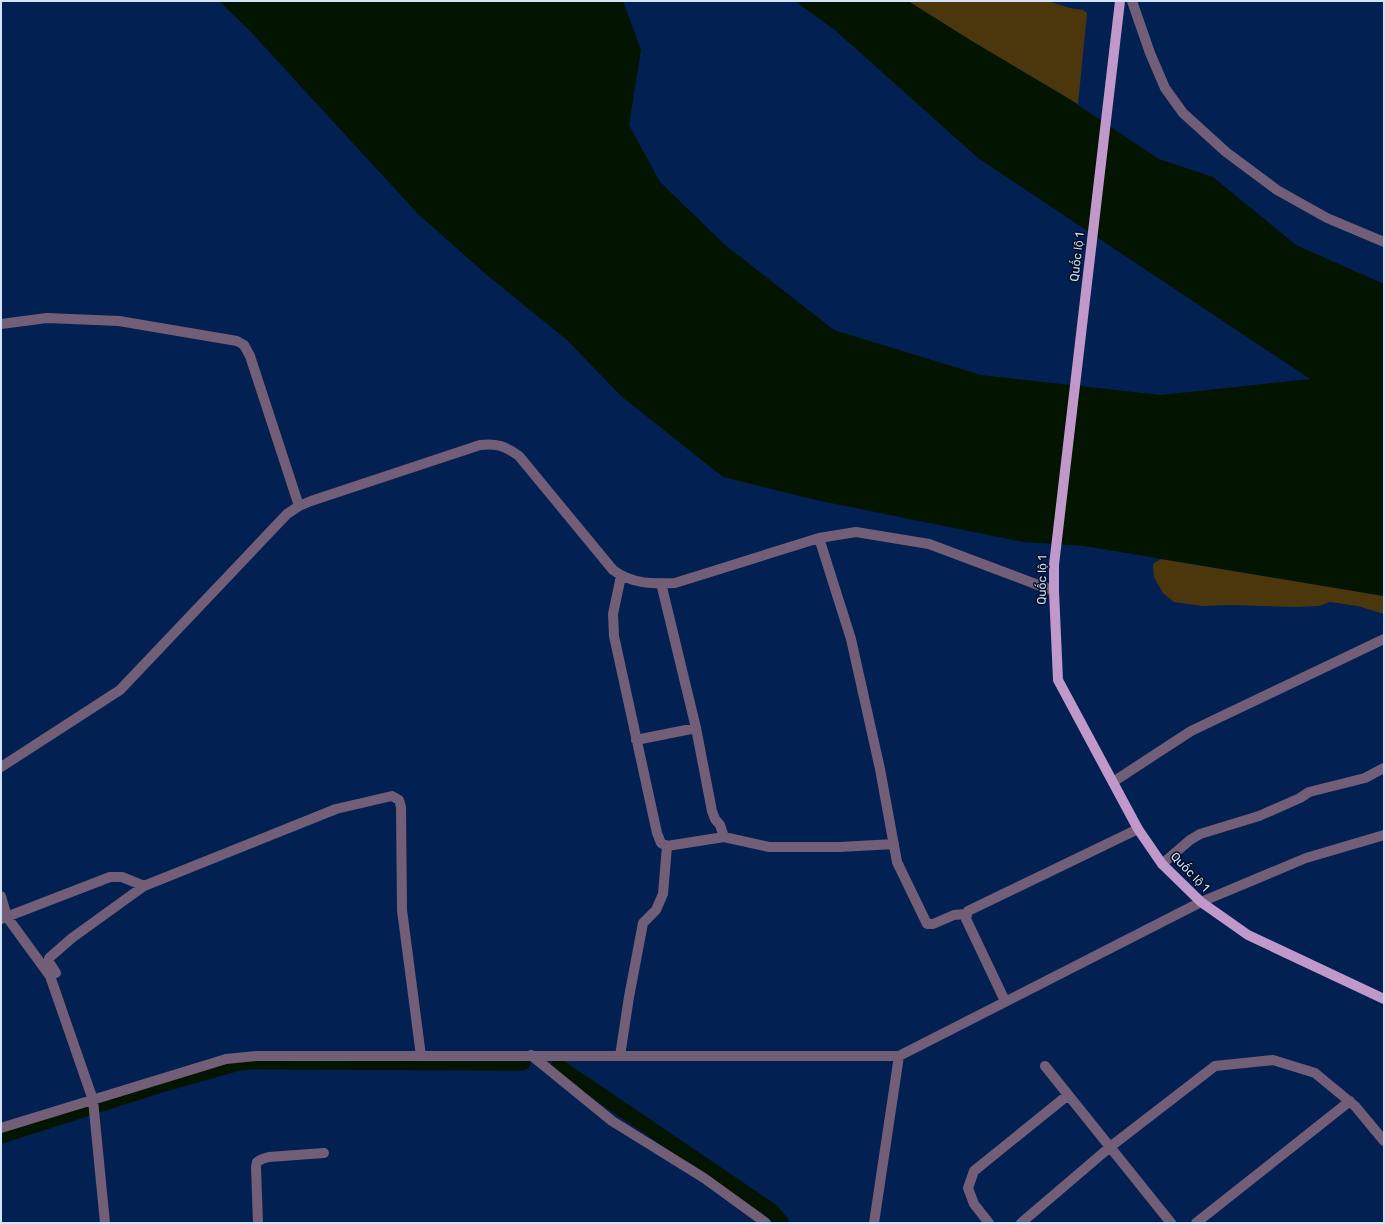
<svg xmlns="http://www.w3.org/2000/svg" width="1385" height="1224" viewBox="0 0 1385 1224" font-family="Rubik,sans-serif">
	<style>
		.green { fill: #4c370d }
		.water { fill: #031501 }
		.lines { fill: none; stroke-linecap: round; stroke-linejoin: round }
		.canal { stroke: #031501; stroke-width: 15 }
		.minor { stroke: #725e76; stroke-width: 10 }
		.major { stroke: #c198ca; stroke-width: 10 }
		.labels { text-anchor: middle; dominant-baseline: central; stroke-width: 3; stroke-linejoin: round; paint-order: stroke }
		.street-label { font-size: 12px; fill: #d3e3fd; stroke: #030c22 }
	</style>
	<rect width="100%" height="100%" fill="#032053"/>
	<!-- green -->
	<path class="green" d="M908,1H1048L1070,8L1083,10L1087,13L1078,104L970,40Z
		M1161,559L1384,596V614L1358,606L1330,602L1319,606L1296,607L1230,605L1203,606L1174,602L1163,593L1154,577L1153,564Z"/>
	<!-- water -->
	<path class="water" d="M219,1H623L641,50L629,125L660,182L724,244L834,330L981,375L1161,395L1310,379L978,158L836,31L795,1H908L970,40L1069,99L1159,159L1213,177L1296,245L1384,284V596L1084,546L1023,542L816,500L723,477L621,396L567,340L488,276L418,214L249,30Z"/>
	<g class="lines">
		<!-- canal -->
		<path class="canal" d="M558,1066L772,1211L782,1223
			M1,1136L158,1086L239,1063L253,1062L523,1063"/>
		<!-- minor -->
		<path class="minor" d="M1132,1L1150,53L1165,88L1183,113L1226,152L1277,190L1327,218L1384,242
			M1,324L47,318L119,321L237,341L244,345L250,356L299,506
			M819,538L851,639L880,769L897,862L927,924H933L954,915L966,914
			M621,576L613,614L614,636L657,833L661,843L667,846L724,837
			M661,583L696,728L712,811L715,819L720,825L724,837L769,847H840L894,844
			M636,740L696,728
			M1,767L120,690L287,514L299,506L311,501L480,445C497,443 505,446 519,456L613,570C632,584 652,584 675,583L819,538L856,532L929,544L1054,591
			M1113,782L1191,731L1384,639
			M1162,864L1190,840L1200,834L1259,816L1300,798L1309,792L1365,778L1384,768
			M1,896L7,917L50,976L93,1100L105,1223
			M1,919L110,877H122L144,886L336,809L392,796L399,800L401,807L402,910L421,1056
			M56,973L49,962V958L72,938L144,886
			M1005,1001L966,919L968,911L1138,829
			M531,1055L612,1121L704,1178L766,1223
			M620,1056L629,997L643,923L656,910L663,894L667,846
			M1045,1066L1171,1223
			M1,1128L226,1059L256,1056H899L1201,902L1306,858L1384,835
			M258,1223L256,1167L257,1162L262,1159L269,1157L324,1153
			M874,1223L899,1056
			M989,1223L974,1204L968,1188L974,1171L1068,1095
			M1021,1223L1110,1147L1215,1066L1273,1060L1315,1073L1355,1106L1384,1141
			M1196,1223L1350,1101"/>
		<!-- major -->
		<path class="major" d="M1120,1L1054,565V591L1058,680L1138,829L1162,864L1201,902L1248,935L1384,999"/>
	</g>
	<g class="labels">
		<!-- street labels -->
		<g class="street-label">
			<text transform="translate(1077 257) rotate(-83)">Quốc lộ 1</text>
			<text transform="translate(1042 580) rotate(-89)">Quốc lộ 1</text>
			<text transform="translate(1190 872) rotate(46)">Quốc lộ 1</text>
		</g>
	</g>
	<!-- border -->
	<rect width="1385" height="1224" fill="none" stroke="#d3e3fd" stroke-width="4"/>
</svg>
